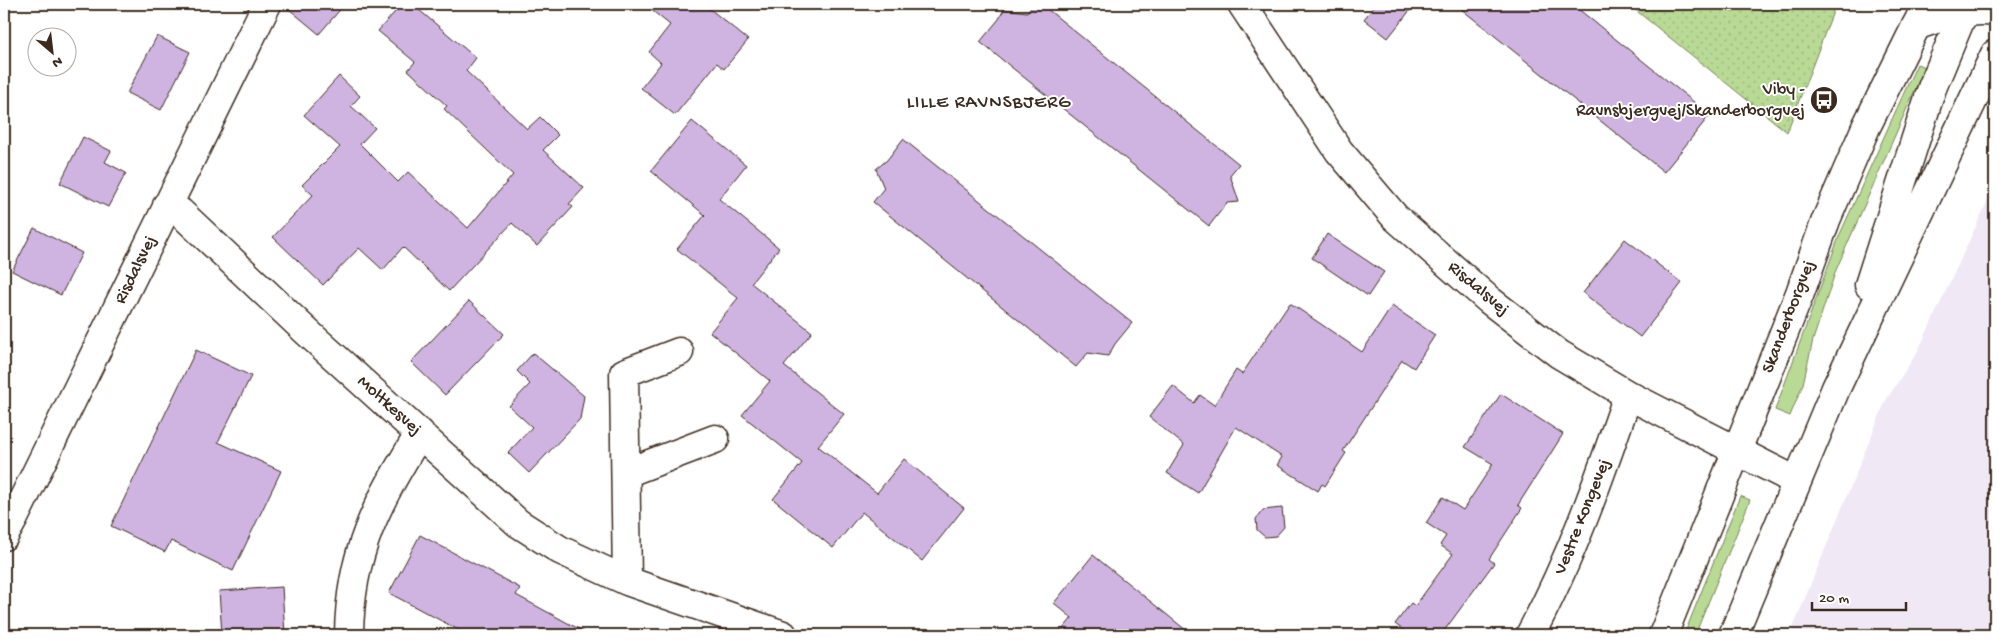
<svg xmlns="http://www.w3.org/2000/svg" width="1999" height="639" viewBox="0 0 1999 639" font-family="'Gochi Hand',sans-serif">
	<style>
		.built { fill: #f1e8f6 }
		.grass { fill: #b8da94; stroke: #7a8259 }
		.park { fill: url(#park-dots); stroke: #7a8259 }
		.building { fill: #cfb4e1; stroke: #3b2a1e }
		.lines { fill: none; stroke-linecap: round; stroke-linejoin: round }
		.minor-casing { stroke: #3b2a1e; stroke-width: 31 }
		.tertiary-casing { stroke: #3b2a1e; stroke-width: 31 }
		.secondary-casing { stroke: #3b2a1e; stroke-width: 31 }
		.minor { stroke: #fff; stroke-width: 28 }
		.tertiary { stroke: #fff; stroke-width: 28 }
		.secondary { stroke: #fff; stroke-width: 28 }
		.labels { text-anchor: middle; dominant-baseline: central; stroke-width: 4; stroke-linejoin: round; paint-order: stroke }
		.poi-label { font-size: 18px; fill: #3b2a1e; stroke: #fff; text-anchor: end }
		.street-label { font-size: 18px; fill: #3b2a1e; stroke: #fff }
		.neighbourhood-label { font-size: 19px; letter-spacing: 1px; fill: #3b2a1e; stroke: #fff }
	</style>
	<defs>
		<pattern id="park-dots" width="8" height="8" patternUnits="userSpaceOnUse" patternTransform="scale(1.25)"><rect width="8" height="8" fill="#b8da94"/><path d="M2 2h.1M6 6h.1" fill="none" stroke="#9fbb7f" stroke-width="1.8" stroke-linecap="round"/></pattern>
	</defs>
	<rect width="100%" height="100%" fill="#fff"/>
	<filter id="ink" filterUnits="userSpaceOnUse"><feTurbulence type="fractalNoise" baseFrequency=".02" numOctaves="2"/><feDisplacementMap in="SourceGraphic" scale="10" xChannelSelector="R" yChannelSelector="G"/><feConvolveMatrix kernelMatrix="1 2 1 2 8 2 1 2 1" color-interpolation-filters="sRGB"/></filter>
	<g filter="url(#ink)">
		<!-- built -->
		<path class="built" d="M1995,185V635H1790L1886,400L1918,351Z"/>
		<!-- grass -->
		<path class="grass" d="M1917,64L1925,67L1836,270L1813,340L1803,384L1790,416L1775,410L1840,234Z
			M1740,496L1750,500L1695,635H1684Z"/>
		<!-- park -->
		<path class="park" d="M1628,4H1836L1787,132Z"/>
		<!-- building -->
		<path class="building" d="M283,4H345L319,34Z
			M402,4H412L476,58L466,71L527,129L540,117L558,135L543,150L584,188L569,204L573,207L537,246L512,223L449,291L403,247L383,270L359,248L323,285L273,237L313,195L302,185L340,147L304,115L339,76L360,96L351,106L375,128L360,144L398,182L408,172L468,228L513,175L444,109L447,106L408,70L415,62L378,31Z
			M644,4H704L748,40L724,69L717,63L675,115L641,88L661,63L649,52L670,25Z
			M1033,4H1041L1239,164L1230,175L1239,202L1227,203L1209,226L980,42L999,19L1004,9L1027,12Z
			M1376,4H1415L1388,38L1364,19Z
			M1455,4H1572L1710,115L1664,172Z
			M157,36L190,52L161,110L127,93Z
			M692,121L746,165L719,199L779,248L751,283L812,332L784,366L844,414L818,446L877,493L904,459L964,508L922,561L862,512L833,548L773,499L802,463L742,415L770,381L710,332L738,298L677,249L705,215L651,171Z
			M83,137L111,151L105,162L126,173L108,207L60,183Z
			M903,139L1132,323L1115,344L1108,356L1088,353L1076,367L873,202L884,188L876,169L887,160Z
			M34,228L82,253L61,295L12,271Z
			M1327,234L1384,272L1368,296L1312,258Z
			M1625,239L1682,283L1640,337L1583,293Z
			M469,301L504,334L445,395L411,362Z
			M1290,303L1362,352L1392,306L1435,335L1414,368L1402,360L1343,451L1346,453L1325,486L1322,484L1318,491L1277,465L1282,457L1236,427L1198,493L1167,473L1184,445L1149,417L1173,386L1194,403L1200,395L1214,405L1236,370L1242,374Z
			M196,350L251,376L218,442L281,471L233,571L171,541L165,552L111,526Z
			M533,353L584,396L580,419L529,473L508,453L532,427L509,406L530,384L517,371Z
			M1501,394L1563,434L1518,505L1522,508L1489,559L1494,563L1441,635H1410L1395,624L1411,603L1415,606L1453,554L1440,545L1446,536L1426,523L1443,497L1463,510L1493,464L1465,447Z
			M1282,508L1284,527L1276,536L1265,537L1257,530L1256,519L1263,510Z
			M420,535L520,588L516,595L590,635H468L389,593Z
			M1093,555L1192,635H1058L1072,618L1054,603Z
			M282,587L285,635H222L219,591Z"/>
		<g class="lines">
			<defs>
				<path id="minor" d="M1242,4L1339,151L1395,217L1489,300L1559,354L1628,395L1796,481
					M167,205L180,212L307,332L518,523L560,550L627,581L783,635
					M626,473L715,439
					M4,536L13,520L267,4
					M627,581L624,373L679,352
					M349,635C350,552 377,503 420,433
					M1530,635C1571,559 1600,477 1628,395"/>
				<path id="tertiary" d="M1916,26C1940,17 1968,8 1995,12"/>
				<path id="secondary" d="M1869,285L1932,88L1967,4
					M1663,635L1800,293L1826,220L1866,127L1927,4
					M1733,635L1836,388L1995,54"/>
			</defs>
			<!-- minor casing -->
			<use href="#minor" class="minor-casing"/>
			<!-- tertiary casing -->
			<use href="#tertiary" class="tertiary-casing"/>
			<!-- secondary casing -->
			<use href="#secondary" class="secondary-casing"/>
			<!-- minor -->
			<use href="#minor" class="minor"/>
			<!-- tertiary -->
			<use href="#tertiary" class="tertiary"/>
			<!-- secondary -->
			<use href="#secondary" class="secondary"/>
		</g>
	</g>
	<!-- icons -->
	<defs>
		<symbol id="bus-disc" viewBox="-11 -11 22 22"><circle r="9.5" fill="#3b2a1e" stroke="#fff"/><path d="M-5-6H5V4H4V6H2V4H-2V6H-4V4H-5ZM-3.5-4V0h7V-4ZM-3.5 1.2v1.5H-2V1.2ZM2 1.2v1.5H3.5V1.2Z" fill="#fff"/></symbol>
	</defs>
	<g fill-rule="evenodd">
		<use href="#bus-disc" x="1808" y="84" width="32" height="32"/>
	</g>
	<g class="labels">
		<!-- poi labels -->
		<g class="poi-label">
			<text x="1805" y="90">Viby -<tspan x="1805" dy="21">Ravnsbjergvej/Skanderborgvej</tspan></text>
		</g>
		<!-- street labels -->
		<g class="street-label">
			<text transform="translate(136 270) rotate(-64)">Risdalsvej</text>
			<text transform="translate(1478 289) rotate(40)">Risdalsvej</text>
			<text transform="translate(1789 317) rotate(-69)">Skanderborgvej</text>
			<text transform="translate(389 406) rotate(42)">Moltkesvej</text>
			<text transform="translate(1583 517) rotate(-68)">Vestre Kongevej</text>
		</g>
		<!-- neighbourhood labels -->
		<g class="neighbourhood-label">
			<text x="989" y="103">LILLE RAVNSBJERG</text>
		</g>
	</g>
	<!-- margin -->
	<rect width="1999" height="639" fill="none" stroke="#fff" stroke-width="20"/>
	<rect x="10" y="10" width="1979" height="619" fill="none" stroke="#3b2a1e" stroke-width="2" filter="url(#ink)"/>
	<!-- north arrow -->
	<g transform="translate(52 52) rotate(152)"><circle r="24" fill="#ffffff" stroke="#b1aaa5"/>
	<path d="M0-4L9 19L0 12L-9 19Z" fill="#3b2a1e"/>
	<text y="-8" font-size="14" font-weight="bold" text-anchor="middle" fill="#3b2a1e">N</text>
	</g>
	<!-- scale -->
	<path d="M1812 602v8h94v-8" fill="none" stroke="#3b2a1e" stroke-width="2.5"/>
	<text x="1819" y="602" font-size="15" fill="#3b2a1e" stroke="#ffffff" stroke-width="4" paint-order="stroke">20 m</text>
</svg>
